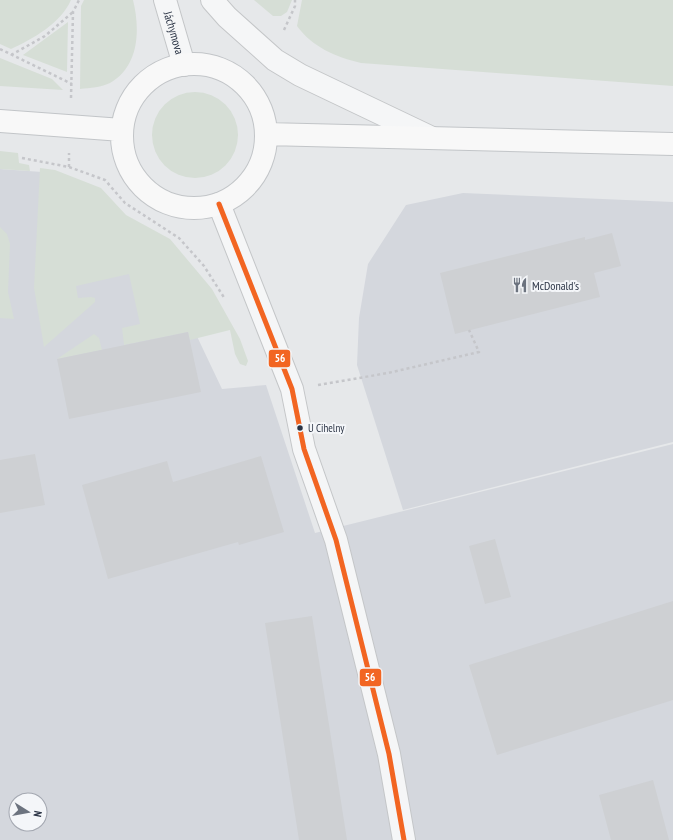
<svg xmlns="http://www.w3.org/2000/svg" width="673" height="840" viewBox="0 0 673 840" font-family="'PT Sans Narrow',sans-serif">
	<style>
		.built { fill: #d4d7dd; fill-rule: evenodd }
		.green { fill: #d6ded6 }
		.building { fill: #ced0d3 }
		.lines { fill: none; stroke-linecap: round; stroke-linejoin: round }
		.minor-casing { stroke: #c4c6c8; stroke-width: 24 }
		.tertiary-casing { stroke: #c4c6c8; stroke-width: 24 }
		.primary-casing { stroke: #c2c5c8; stroke-width: 24 }
		.path { stroke: #c5c6ca; stroke-width: 2.5; stroke-dasharray: 3 3; stroke-linecap: butt }
		.minor { stroke: #f5f6f7; stroke-width: 22 }
		.tertiary { stroke: #f5f6f7; stroke-width: 22 }
		.primary { stroke: #f8f8f8; stroke-width: 22 }
		.bus-1-casing { stroke: #f4f6f9; stroke-width: 8 }
		.bus-1 { stroke: #f26522; stroke-width: 5 }
		.bus-dot { fill: #2b3445; stroke: #f4f6f9; stroke-width: 1.5 }
		.labels { text-anchor: middle; dominant-baseline: central; stroke-width: 4; stroke-linejoin: round; paint-order: stroke }
		.bus-label { font-size: 11px; fill: #2b3445; stroke: #f4f6f9; text-anchor: start }
		.street-label { font-size: 12px; fill: #2b3445; stroke: #f4f6f9 }
		.poi-label { font-size: 12px; fill: #2b3445; stroke: #f4f6f9; text-anchor: start }
		.line-badge { stroke: #f4f6f9; stroke-width: 1.5 }
		.badge-label { font-size: 11px; text-anchor: middle; font-weight: bold; fill: #fff }
	</style>
	<rect width="100%" height="100%" fill="#e6e8ea"/>
	<!-- built -->
	<path class="built" d="M0,169L42,172L154,246L222,389L266,385L315,533L673,444V840H0ZM16,800H40V824H16Z
		M463,193L673,202V442L403,510L357,365L359,318L368,264L406,205Z"/>
	<!-- green -->
	<path class="green" d="M0,0H71C61,23 33,39 11,49L0,44Z
		M84,0H133C140,28 140,66 110,83C102,87 90,88 80,89L81,6Z
		M254,0H292L287,12L281,16H273Z
		M302,0H673V86L361,63C336,57 312,47 297,26Z
		M68,22L67,72L23,55Z
		M0,58L52,79L63,90L0,86Z
		M152 135a43 43 0 1 1 86 0a43 43 0 1 1-86 0Z
		M0,151L18,153L19,163L29,165L30,171L0,169Z
		M40,168L55,170L101,188L126,215L170,239L212,289L240,339L248,361L246,366L240,364L235,354L230,330L190,340L188,332L124,345L122,328L140,324L129,274L76,286L78,298L91,297L95,298V302L44,347L34,288Z
		M0,227L7,234L10,244L8,292L14,319L0,318Z
		M94,334L99,338L102,350L57,359Z"/>
	<!-- building -->
	<path class="building" d="M612,233L621,266L594,273L600,297L455,334L440,273L585,237V240Z
		M188,332L201,392L69,419L57,359Z
		M35,454L45,505L0,513V460Z
		M261,456L284,532L239,545L238,542L108,579L82,485L167,461L173,482Z
		M495,539L511,597L485,604L469,546Z
		M673,601V700L497,755L469,665Z
		M312,616L347,840H299L265,623Z
		M653,780L669,840H611L599,795Z"/>
	<g class="lines">
		<defs>
			<g id="minor">
				<path id="s1" d="M165,0L184,65"/>
				<path d="M212,0L227,17L275,60L300,75L430,137"/>
			</g>
			<path id="tertiary" d="M219,204L292,389L304,449L336,540L389,754L404,840"/>
			<path id="primary" d="M122 136a72 72 0 1 1 144 0a72 72 0 1 1-144 0Z
				M0,121L122,130
				M266,134L673,144"/>
		</defs>
		<!-- minor casing -->
		<use href="#minor" class="minor-casing"/>
		<!-- tertiary casing -->
		<use href="#tertiary" class="tertiary-casing"/>
		<!-- primary casing -->
		<use href="#primary" class="primary-casing"/>
		<!-- path -->
		<path class="path" d="M284,30L295,6V0
			M0,49L72,84
			M11,55L45,36L73,12
			M71,98L73,12L79,0
			M22,158L69,167L105,180L125,203L179,238L204,266L225,299
			M69,167V153
			M318,385L388,373L479,352L469,330"/>
		<!-- minor -->
		<use href="#minor" class="minor"/>
		<!-- tertiary -->
		<use href="#tertiary" class="tertiary"/>
		<!-- primary -->
		<use href="#primary" class="primary"/>
		<defs>
			<path id="bus-1" d="M219,204L292,389L304,449L336,540L389,754L404,840"/>
		</defs>
		<!-- bus-1 casing -->
		<use href="#bus-1" class="bus-1-casing"/>
		<!-- bus-1 -->
		<use href="#bus-1" class="bus-1"/>
	</g>
	<!-- icons -->
	<defs>
		<symbol id="restaurant-bare" viewBox="-9 -9 18 18"><path d="M-5-6h1v4h1v-4h1v4h1v-4h1v5L-1.5 .5V6h-2V.5L-5-1ZM5-6V6H3V1.5H1.5Q1.5-4 5-6Z" fill="#6c737f" stroke="#f4f6f9" stroke-width="2.5" paint-order="stroke"/></symbol>
	</defs>
	<g fill-rule="evenodd">
		<use href="#restaurant-bare" x="509" y="274" width="22" height="22"/>
	</g>
	<!-- markers -->
	<circle class="bus-dot" cx="300" cy="428" r="3.5"/>
	<g class="labels">
		<!-- bus labels -->
		<g class="bus-label">
			<text x="308" y="428">U Cihelny</text>
		</g>
		<!-- street labels -->
		<g class="street-label">
			<text stroke="none"><textPath href="#s1" startOffset="34">Jáchymova</textPath></text>
		</g>
		<!-- poi labels -->
		<g class="poi-label">
			<text x="532" y="285">McDonald's</text>
		</g>
	</g>
	<g class="line-badge">
		<rect x="268" y="349" width="23" height="19" rx="4" fill="#f26522"/>
		<rect x="359" y="668" width="23" height="19" rx="4" fill="#f26522"/>
	</g>
	<g class="badge-label">
		<text x="280" y="362">56</text>
		<text x="370" y="681">56</text>
	</g>
	<!-- north arrow -->
	<g transform="translate(28 812) rotate(101)"><circle r="19" fill="#f4f6f9" stroke="#a4a8b1"/>
	<path d="M0-3L7 15L0 10L-7 15Z" fill="#6c737f"/>
	<text y="-6" font-size="11" font-weight="bold" text-anchor="middle" fill="#2b3445">N</text>
	</g>
</svg>
